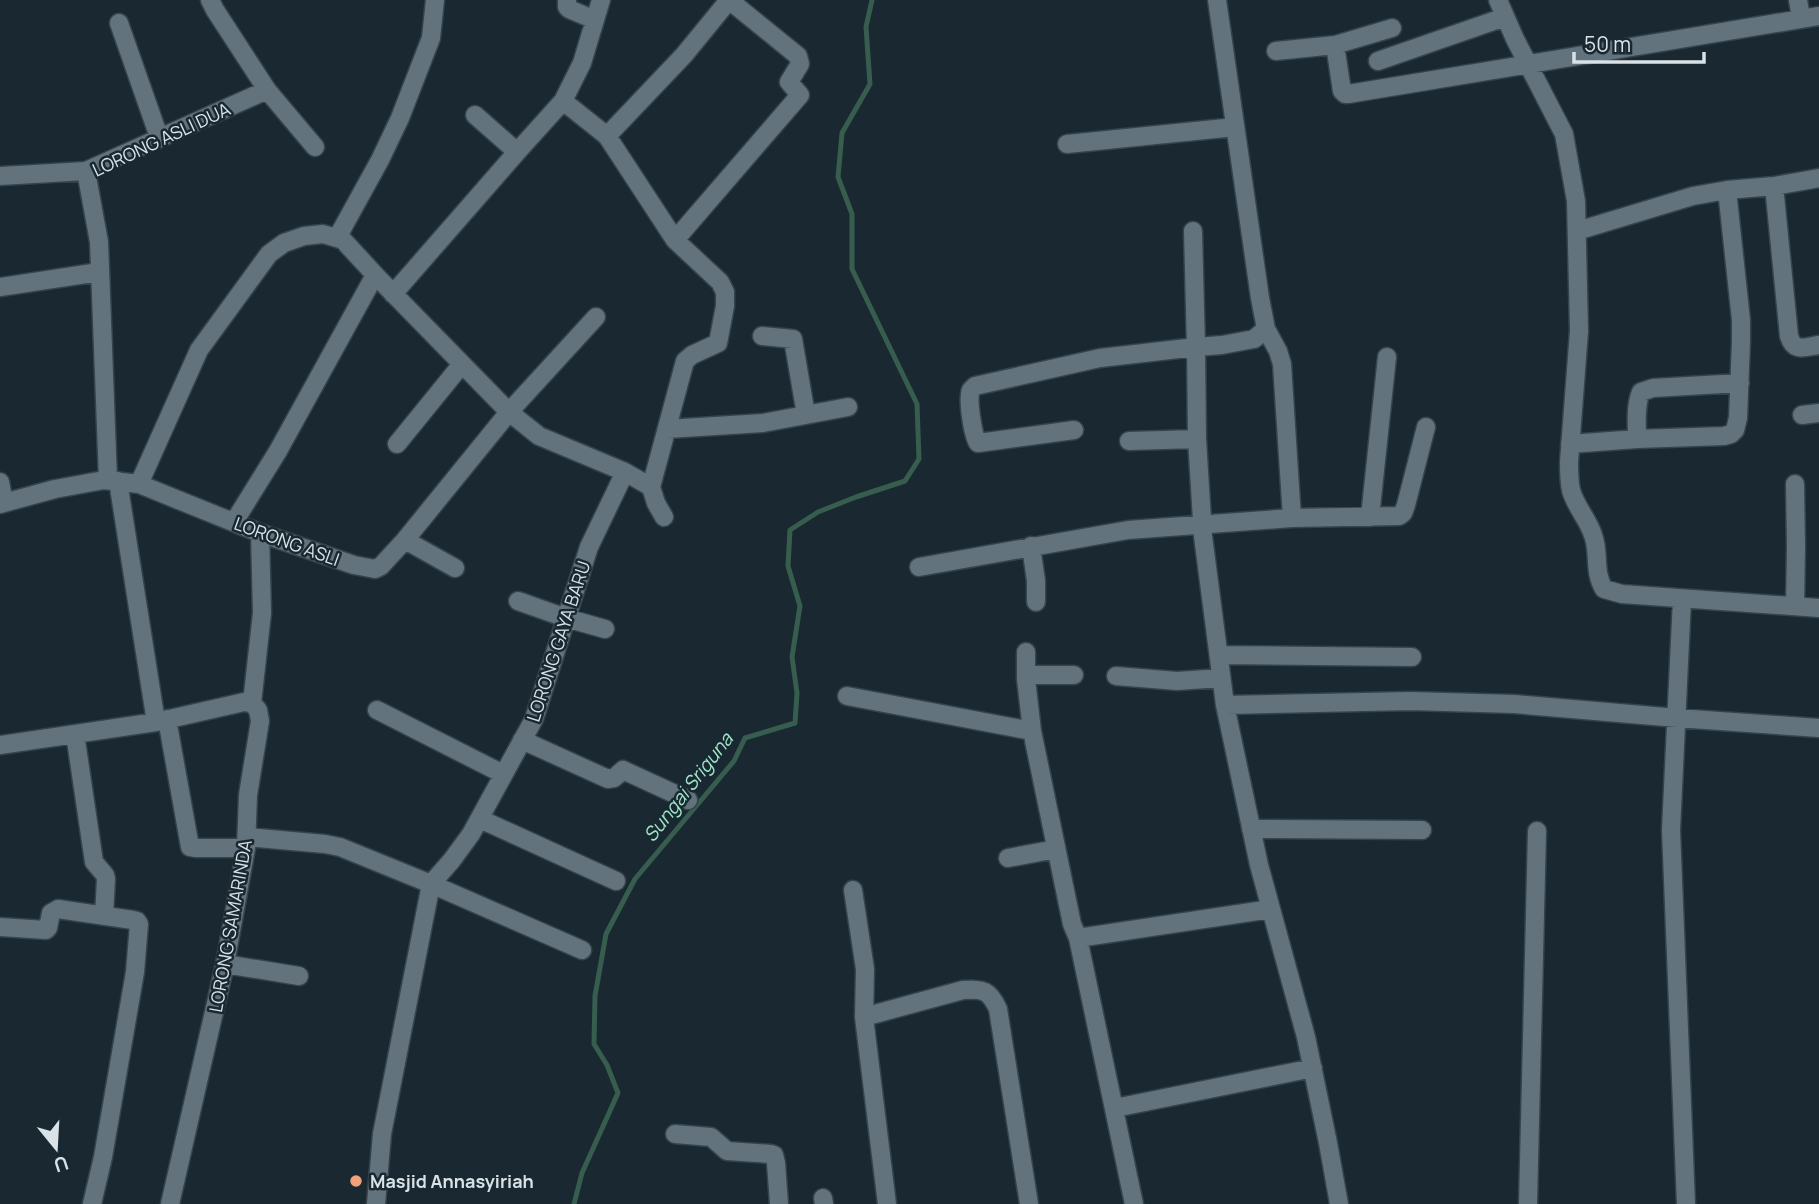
<svg xmlns="http://www.w3.org/2000/svg" width="1819" height="1204" viewBox="0 0 1819 1204" font-family="Manrope,sans-serif">
	<style>
		.lines { fill: none; stroke-linecap: round; stroke-linejoin: round }
		.stream { stroke: #365d4e; stroke-width: 5 }
		.street-casing { stroke: #37434a; stroke-width: 21 }
		.street { stroke: #62737e; stroke-width: 18 }
		.poi-dot { fill: #f1a27b; stroke: #192831; stroke-width: 2.5 }
		.labels { text-anchor: middle; dominant-baseline: central; stroke-width: 5; stroke-linejoin: round; paint-order: stroke }
		.street-label { font-size: 18px; fill: #d8e2e7; stroke: #192831 }
		.poi-label { font-size: 18px; font-weight: bold; fill: #d8e2e7; stroke: #192831; text-anchor: start }
		.water-label { font-size: 19px; font-style: italic; fill: #a0e7c9; stroke: #192831 }
	</style>
	<rect width="100%" height="100%" fill="#192831"/>
	<g class="lines">
		<!-- stream -->
		<path class="stream" d="M574,1204L582,1173L618,1093L607,1065L594,1044L595,996L606,934L635,879L734,761L745,738L795,723L797,693L792,657L800,606L788,566L790,530L818,512L856,497L905,481L919,459L917,404L852,269V214L838,177L842,133L870,84L866,27L872,0"/>
		<defs>
			<path id="street" d="M567,0V7L569,9L595,20
				M1217,0L1260,298L1266,329L1254,339L1222,345L1196,347L1197,439L1203,536L1225,705L1259,865L1306,1037L1328,1143L1339,1204
				M1498,0L1515,39L1564,134L1576,201L1579,331L1569,462C1569,471 1569,481 1571,490C1575,506 1588,519 1593,535C1600,553 1593,571 1604,589L1622,594L1819,608
				M1798,0L1801,18
				M119,23L159,137
				M1335,45L1392,28
				M1276,51L1335,45L1342,91L1345,94H1348L1819,16
				M1378,61L1505,17
				M267,90L315,147
				M563,101L582,63L601,0
				M475,115L517,152
				M607,136L684,55L729,0
				M1067,144L1235,127
				M86,171L99,242L108,480
				M0,176L86,171L267,90L215,10L210,0
				M1774,186L1789,336C1794,353 1805,347 1819,345
				M1577,231L1693,196L1727,190L1774,186L1819,178
				M337,238L380,160L400,118L431,38L435,0
				M675,240L800,95L789,82L800,64L798,56L729,0
				M0,287L99,272
				M1266,329L1278,351L1282,364L1292,518
				M762,336L793,339L806,415
				M1802,415L1819,413
				M667,429L763,423L848,407
				M1074,430L978,443C973,436 967,399 971,390C972,389 974,387 975,386L1100,358L1196,347L1193,231
				M1637,439C1637,424 1635,406 1641,392L1653,388L1740,383
				M1129,441L1197,439
				M397,444L462,364
				M1570,444L1637,439L1724,436L1731,434L1735,430L1738,418L1741,342V320L1727,190
				M118,481L156,722
				M0,482L4,503
				M139,484L199,350L269,254L284,243L304,236L323,234L343,240L378,278L509,412L539,436L625,472
				M1795,484L1796,547L1795,606
				M651,487L656,503L664,517
				M0,504L55,489L104,480L139,484L260,533L354,565L375,569L381,566L405,540L509,412L596,317
				M1370,517L1387,357
				M234,522L278,451L375,275
				M405,540L455,568
				M1031,546L1036,581V602
				M919,567L1128,530L1292,518L1399,516L1403,513L1406,505L1426,427
				M1682,599L1671,830L1686,1204
				M518,601L566,618L605,629
				M1026,652V679L1032,731L1072,924L1078,938L1134,1204
				M1219,655L1412,657
				M1026,675H1074
				M1116,676L1177,681L1221,678
				M847,696L1032,731
				M252,703L262,613L260,533
				M1225,705L1411,701L1514,704L1677,718L1819,728
				M377,710L503,774
				M167,719L190,847L196,848H246
				M75,734L94,862L105,875L106,879L104,916
				M522,740L608,779L614,778L623,770L688,800
				M0,745L156,722L244,702L252,703L258,710L260,721L248,795L246,848L225,964L170,1204
				M480,819L616,881
				M1251,829L1422,830
				M247,837L325,844L340,847L431,884L582,950
				M1008,858L1056,849
				M853,890L865,969L864,1017L963,990C984,989 989,990 998,1009L1029,1204
				M0,927L46,930L48,928L51,913L58,909L133,920L137,921L139,924L135,972L103,1157L92,1204
				M1078,938L1271,909
				M225,964L299,976
				M864,1017L887,1204
				M1115,1108L1313,1068
				M675,1134L711,1137L727,1151L771,1154L774,1155L776,1163L779,1204
				M823,1198L824,1204
				M376,1204L382,1134L431,884L452,860L471,834L534,719L589,547L625,472L651,487L685,361L692,355L718,343L725,306V292L720,282L675,240L607,136L563,101L517,152L393,294
				M1528,1204L1537,831"/>
		</defs>
		<!-- street casing -->
		<use href="#street" class="street-casing"/>
		<!-- street -->
		<use href="#street" class="street"/>
	</g>
	<!-- markers -->
	<circle class="poi-dot" cx="356" cy="1181" r="7"/>
	<g class="labels">
		<!-- street labels -->
		<g class="street-label">
			<text transform="translate(161 139) rotate(-25)">LORONG ASLI DUA</text>
			<text transform="translate(287 541) rotate(20)">LORONG ASLI</text>
			<text transform="translate(558 641) rotate(-72)">LORONG GAYA BARU</text>
			<text transform="translate(230 926) rotate(-80)">LORONG SAMARINDA</text>
		</g>
		<!-- poi labels -->
		<g class="poi-label">
			<text x="370" y="1181">Masjid Annasyiriah</text>
		</g>
		<!-- water labels -->
		<g class="water-label">
			<text transform="translate(688 787) rotate(-52)">Sungai Sriguna</text>
		</g>
	</g>
	<!-- north arrow -->
	<g transform="translate(56 1148) rotate(162)" stroke="#192831" stroke-width="5" paint-order="stroke">
	<path d="M0-5L12 26L0 18L-12 26Z" fill="#d8e2e7"/>
	<text y="-10" font-size="19" font-weight="bold" text-anchor="middle" fill="#d8e2e7">U</text>
	</g>
	<!-- scale -->
	<path d="M1574 52v10h130v-10" fill="none" stroke="#d8e2e7" stroke-width="3.5"/>
	<text x="1584" y="52" font-size="21" fill="#d8e2e7" stroke="#192831" stroke-width="5" paint-order="stroke">50 m</text>
</svg>
